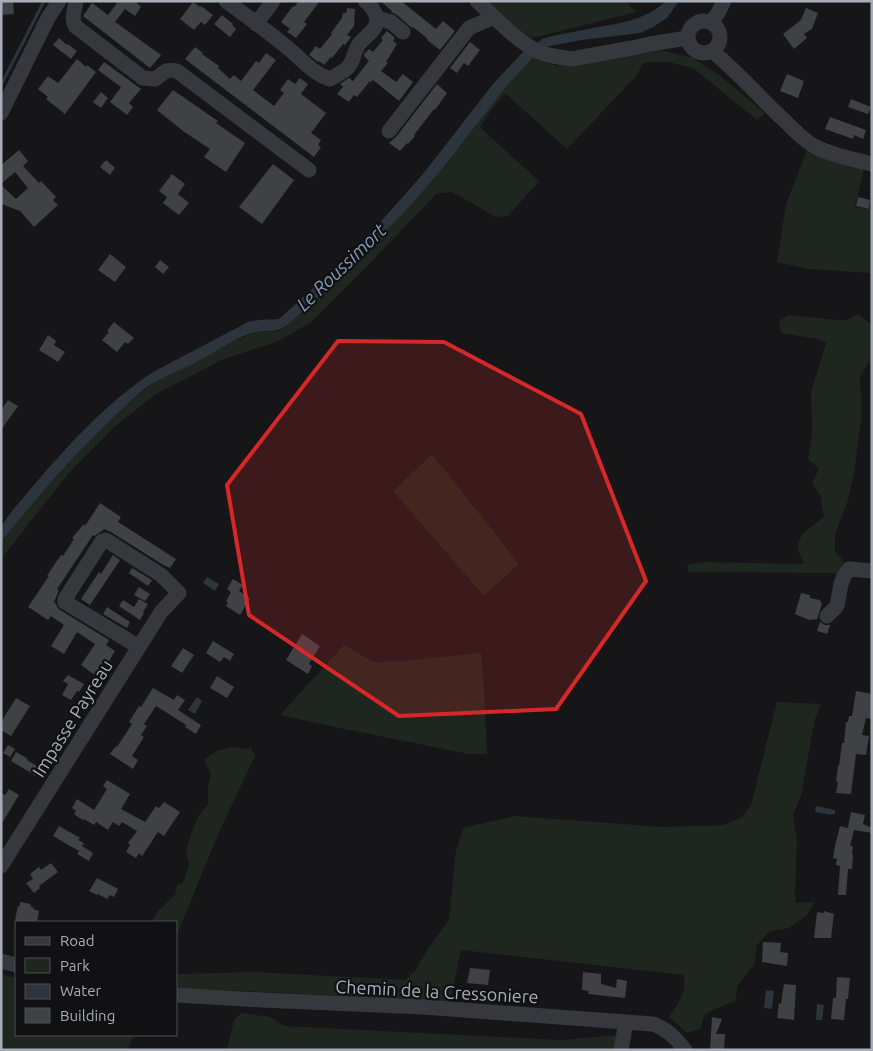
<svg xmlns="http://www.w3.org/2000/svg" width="873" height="1051" viewBox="0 0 873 1051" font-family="Ubuntu,sans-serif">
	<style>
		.green { fill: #1e261f }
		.water { fill: #2c353c }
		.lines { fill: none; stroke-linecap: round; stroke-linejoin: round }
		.stream { stroke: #2c353c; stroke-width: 3 }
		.building { fill: #404145 }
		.minor { stroke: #37383d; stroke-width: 15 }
		.marked { fill: #d62828; fill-opacity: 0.2; stroke: #d62828; stroke-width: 4; stroke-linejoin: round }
		.labels { text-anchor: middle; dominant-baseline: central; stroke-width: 4.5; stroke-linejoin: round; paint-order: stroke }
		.street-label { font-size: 18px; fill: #a8adb8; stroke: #111113 }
		.water-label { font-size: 19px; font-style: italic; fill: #7f9bb3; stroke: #111113 }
	</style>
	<rect width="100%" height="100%" fill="#161618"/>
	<!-- green -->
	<path class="green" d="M485,1H625L636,12L532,38L515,29Z
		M656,49L694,58L719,75L765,113L757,120L693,68L669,62H650L643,63L637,75L567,149L505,93L494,106L480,127L539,181L508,216L496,217L452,192L436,194L376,257L310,323L276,342L224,359L154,395L112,429L68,474L1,559V542L30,506L81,450L125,406L148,387L156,381L202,359L236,340L256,332H272L281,330L289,324C343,274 395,224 443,168C450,160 455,152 462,144C485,114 507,83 534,56L556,66L613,59Z
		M807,150L864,168L855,207L872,210V273L808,269L777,262L786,204Z
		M858,314L872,325V357L860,376L862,412L854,474L847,503L835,534V551L844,562L838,573L689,572L687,565L705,562L804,564L797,547L802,534L824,517L820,495L812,483L819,469L808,459L812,433L811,392L826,343L817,339L781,333L779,321L788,315L838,320H847Z
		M432,454L519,564L484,596L393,491Z
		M344,645L374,662L403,661L481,653L484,687L487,754H469L330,726L280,715Z
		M777,702L821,704L815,719L801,795L793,815L797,840L795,892L796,903L815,902L806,916L789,928L770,931L757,945L754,965L737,986L736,1000L705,1014L700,1029L687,1033L669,1017C679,1002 686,994 684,975L461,950L451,999L446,1003L354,996L176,988V972L179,974L252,972L405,980L415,971L429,947L449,920L456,851L463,828L514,816L663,827L724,825L742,817L751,805Z
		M233,747L246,749L251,747L255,756L219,832L176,937V922H152V921L159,910L175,895L177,885L183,883L189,864L186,851L192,831L198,817L208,804V788L211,773L204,760L216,751Z
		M1,974L16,978V1035H134L127,1050H1Z
		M241,1013L270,1017L284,1026L562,1040L617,1035L614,1050H227L234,1020Z"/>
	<!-- water -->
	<path class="water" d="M666,1H679L667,18L653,27L640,33L582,40L545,47L536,44L542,39L552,36C568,33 583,30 598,27C623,23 647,19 666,1Z
		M523,52L530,53L534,56L505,88L443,168L409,207L357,261L289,324C273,336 265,328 249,334C232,340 218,351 202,359C188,367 172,373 157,381C141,389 127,405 114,417C73,456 36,498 1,542C1,537 0,528 3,524C10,512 21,501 29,491C65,448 107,402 153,372L248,322C258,319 268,320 279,319L330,273L368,236L423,174L493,84Z
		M207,577L219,584L215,591L203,583Z
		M197,697L202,701L195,714L188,710Z
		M816,806L835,810V814H831V815L815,812Z
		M766,990L774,991L772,1009L764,1008Z
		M817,1004L824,1005L822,1020H816Z"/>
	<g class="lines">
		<!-- stream -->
		<path class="stream" d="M1,85L44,1"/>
	</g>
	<!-- building -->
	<path class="building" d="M1,1H13L14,14L1,15Z
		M115,1H135L141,7L135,16L125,9L115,22L161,55L150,68L83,16L92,3L108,15L117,3Z
		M299,1H320L304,22L307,24L296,38L287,32L290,29L281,22L293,6L294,7Z
		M380,1H401L436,29L443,21L455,31L440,50L427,40L428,39L413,27L412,28L397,15L391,12L392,11Z
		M193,2L200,7L201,6L213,15L205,25L201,22L194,30L180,19Z
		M347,8L355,9L354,26L347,35L351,37L345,45L343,44L332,58L331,57L324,65L319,61L318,62L309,55L316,46L320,49L332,34L331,33L342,18L343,13H346Z
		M806,8L818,13L812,29L804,34L807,38L794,49L783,34L801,20Z
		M222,15L233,24L232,25L236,29L230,37L214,24Z
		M387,31L395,38L393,41L397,44L386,62L388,63L381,71L396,82L403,74L413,82L399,101L373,80L371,82L370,81L357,97L354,95L349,102L337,94L343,87L340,84L349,78L353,81L369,61L364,56V54L369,49L373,52L383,40L381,38Z
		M59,38L67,45L68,44L77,51L71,59L53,45Z
		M470,42L480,50L468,66L464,63L457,73L450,68Z
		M195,47L203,53L202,54L219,66L218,68L230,79L234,75L241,81L256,61L259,63L266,53L276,60L253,90L274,106L284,93L280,90L288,79L295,84L300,78L308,84L301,94L326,113L311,133L321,140L318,145L321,147L314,157L185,59Z
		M77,59L86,67L87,65L96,72L65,114L46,99L48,97L38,89L48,76L58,83Z
		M104,62L141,89L129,103L133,107L127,115L110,102L121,87L98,70Z
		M787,74L804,81L798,98L780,91Z
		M437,84L447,93L435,110L434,109L414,135L415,136L408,144L407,143L400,151L389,143L396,137Z
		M173,90L218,121L216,123L245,143L226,172L204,157L210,149L183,131L157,110Z
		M101,92L108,98L101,108L93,102Z
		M851,99L871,107L868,114L848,107Z
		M830,117L866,130L863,139L854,135L853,139L825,129Z
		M19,150L28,161L23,166L39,183L41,181L56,197L53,200L58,205L34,227L20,211L1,204V185L16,199L28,188L15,172L1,184V165Z
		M106,160L115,168L110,175L100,167Z
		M273,164L294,180L262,224L239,207Z
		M172,174L185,184L178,194L189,203L179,215L163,203L167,197L159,191Z
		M858,197L870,200L869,209L856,206Z
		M110,254L126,267L115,282L98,270Z
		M160,260L169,267L163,274L155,267Z
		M114,322L134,338L128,344L125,342L117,352L102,340L109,332L107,331Z
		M48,335L56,341L54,345L65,352L58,362L39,350Z
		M8,400L18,406L1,430V410Z
		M100,503L121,517L118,522L176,559L170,568L166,566H165L111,532L104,529L102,531L94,536L93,535L57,589L59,590L54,602L56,604L57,607L60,610L109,640L106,645L115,651L99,678L81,665L95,644L77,632L64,654L51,646L64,625L51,616L48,620L28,607L49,576H47L52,568L61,555L63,556L74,539L72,538L84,524L85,526Z
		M113,555L120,560L90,605L81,599L99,572L101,574Z
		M132,568L152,580L148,586L129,573Z
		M233,579L243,585L239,591L250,598L240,615L226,606L228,603L226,601L231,592L227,589Z
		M139,587L150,594L145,601L134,595Z
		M801,593L810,595V598L820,600L822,604L817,619L809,620L795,614Z
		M139,599L148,604L143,612L144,613L140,620L119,606L123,600L134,607Z
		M107,607L130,622L127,628L103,614Z
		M820,622L825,625H830L827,634L817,631Z
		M302,634L320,646L309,664L312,666L308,674L286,660Z
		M213,641L234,654L230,661L224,657L220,662L206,653Z
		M183,648L194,655L182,673L171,666Z
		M68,675L84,684L79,692L77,691L71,700L62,695L68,684L63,681Z
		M217,676L234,687L227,698L210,688Z
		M153,688L174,700L177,695L185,700L178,710L201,725L196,734L185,727L186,725L156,706L144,724L147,726L141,735L144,737L132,756L138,760L133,769L110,754L116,746L117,747L132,724L129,722L139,706L141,707Z
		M856,691L872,694L871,719L866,718L862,735L869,736L866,755L856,754L851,794L836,793L838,782L836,781L838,766H839L842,743H844L846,722H848L849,716H852Z
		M16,698L30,706L11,736L1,730V722Z
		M8,745L15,749L10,757L3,753Z
		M16,752L28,759L27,760L40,768L36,776L11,761Z
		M107,780L130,794L121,809L145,822L156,806L159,808L164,802L180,812L164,836L158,832L142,856L139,853L136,858L126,852L130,845L128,843L137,831L122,822L119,826L113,822L108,830L96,822L94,825L84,819L83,820L74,814L76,811L72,808L77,799L94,810L107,789L103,786Z
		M9,789L19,795L1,825V793L5,795Z
		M851,812L865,815L863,824L872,828V833L854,830L850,846H853L852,853L853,854L852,869H848L846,895H838L840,866L836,865L837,859L833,858L835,846L840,826L848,828Z
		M59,826L80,838L78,840L84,843L82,846L93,853L89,861L77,854L79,851L53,836Z
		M51,863L58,872L39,886L40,888L34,893L26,883L33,879L30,874L39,867L41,870Z
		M97,878L118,889L114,897L110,895L107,899L98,894L97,895L89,891Z
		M20,902L31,904L30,906L33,907V909L39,911L37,922H15L16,919H15L18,906H20Z
		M824,911L834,914L831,938H814L817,912L824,913Z
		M763,942L781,943L780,952L788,953L787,966L762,962Z
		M470,968L490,970L488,985L467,983Z
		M583,972L601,974V984L616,988L617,979L627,981L625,998L588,994L589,991L582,990Z
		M837,977L850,978L848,999H846L844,1020L831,1019L833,998H836Z
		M784,984L796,985L794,1020L777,1018L779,1003L781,1004Z
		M712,1017L722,1019L716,1034H725L724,1050H710Z"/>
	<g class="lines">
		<!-- minor -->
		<path class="minor" d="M76,1C75,11 71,15 75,26L143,78L155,79C165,73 164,68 177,71L309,170
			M226,1C245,15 265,29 283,44C299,56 311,73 330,79C336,75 345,72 349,66C354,60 354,51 359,44C367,34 382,28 375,13C372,7 370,4 365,1
			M477,1C496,18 514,39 537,51C547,56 560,57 571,59L632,48L650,44L687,38
			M377,18L391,22L403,32
			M688 37a16 16 0 1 1 32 0a16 16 0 1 1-32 0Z
			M711,22L718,13L724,1
			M256,24L273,1
			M712,51C738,72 760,98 784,120C794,130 804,141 816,147C833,156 854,159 872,164
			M1,113L48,18L59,1
			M389,131L469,28L494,17
			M827,616L837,606L841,584L844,576L849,569L872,571
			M1,866L139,647L161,612L179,593L161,575L106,540L102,541L65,599V602L139,647
			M1,961L16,965
			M176,995L262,1000L423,1007L653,1024C668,1030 675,1037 685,1050
			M621,1050L626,1022"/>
	</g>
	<!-- marked area -->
	<path class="marked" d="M338,341L444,342L581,414L646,581L556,709L399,716L249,615L227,485Z"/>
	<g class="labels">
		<!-- street labels -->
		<g class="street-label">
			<text transform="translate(72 718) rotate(-58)">Impasse Payreau</text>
			<text transform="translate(437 991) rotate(3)">Chemin de la Cressoniere</text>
		</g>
		<!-- water labels -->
		<g class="water-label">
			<text transform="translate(341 267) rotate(-44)">Le Roussimort</text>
		</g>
	</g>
	<!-- border -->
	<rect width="873" height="1051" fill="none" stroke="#a8adb8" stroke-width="5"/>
	<!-- legend -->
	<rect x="15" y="921" width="162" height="115" fill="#111113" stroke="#4d4f55"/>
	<rect x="25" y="937" width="25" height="8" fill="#37383d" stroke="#4d4f55"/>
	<text x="60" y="946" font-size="15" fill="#a8adb8">Road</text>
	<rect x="25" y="958" width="25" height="15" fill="#1e261f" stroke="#4d4f55"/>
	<text x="60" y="971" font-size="15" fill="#a8adb8">Park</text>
	<rect x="25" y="984" width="25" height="15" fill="#2c353c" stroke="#4d4f55"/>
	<text x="60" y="996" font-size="15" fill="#a8adb8">Water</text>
	<rect x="25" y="1008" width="25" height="15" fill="#404145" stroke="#4d4f55"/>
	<text x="60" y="1021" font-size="15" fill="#a8adb8">Building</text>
</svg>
